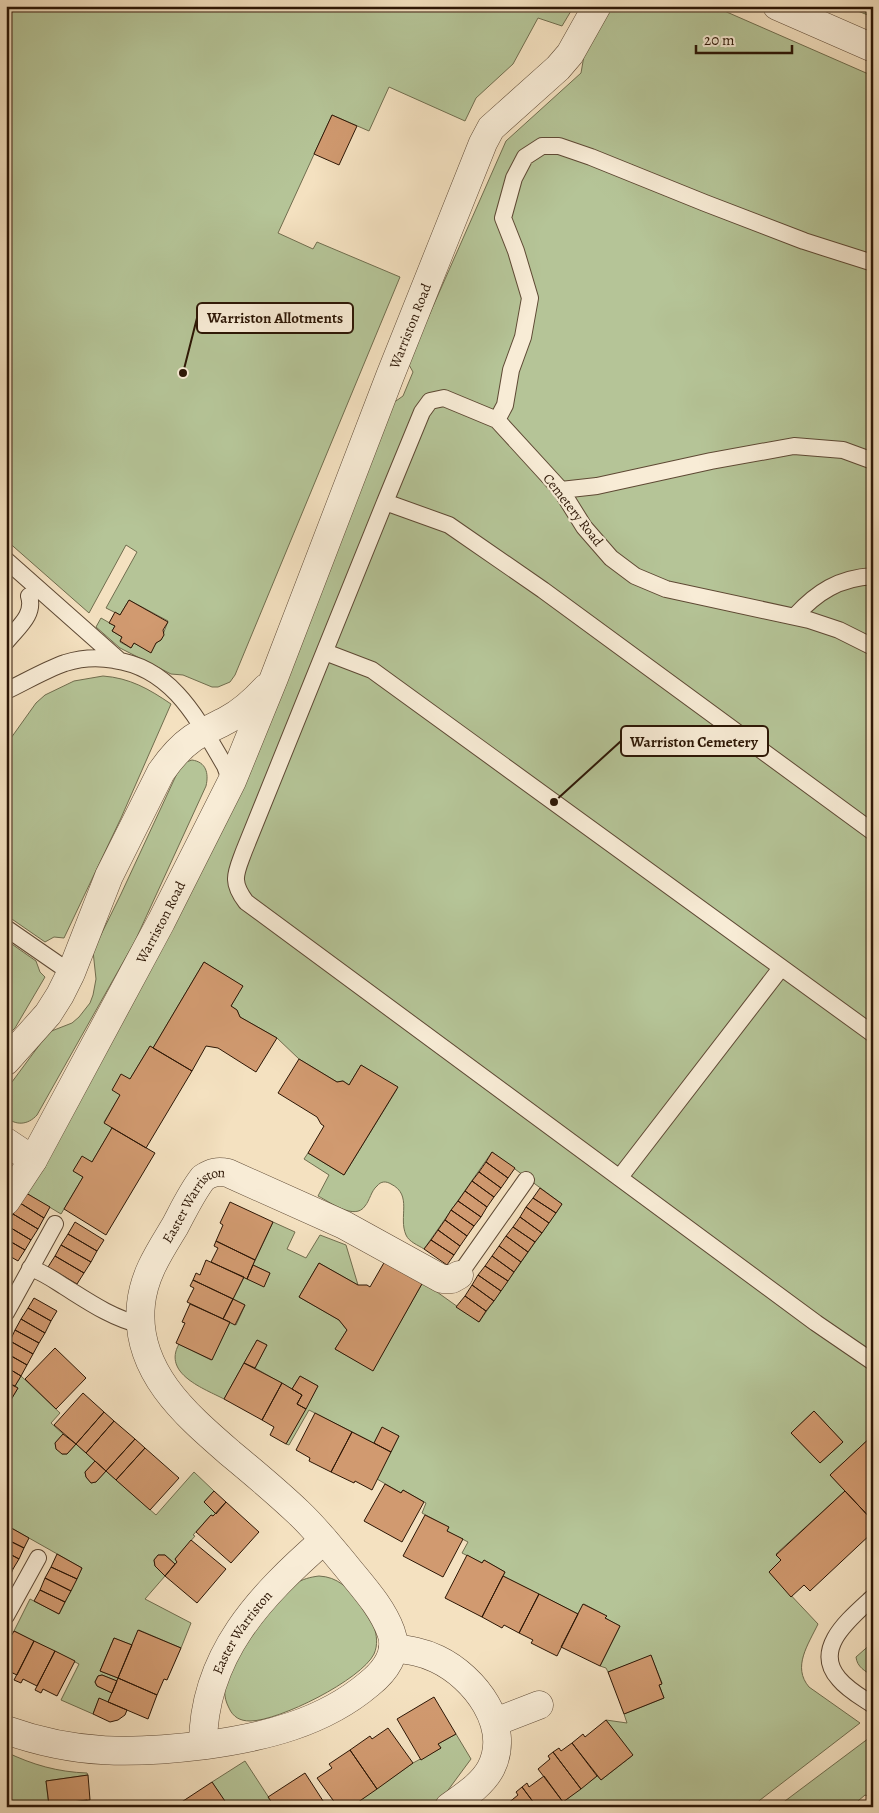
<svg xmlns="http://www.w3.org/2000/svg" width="879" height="1813" viewBox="0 0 879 1813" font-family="Alegreya,serif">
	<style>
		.green { fill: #b5c497; stroke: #706d4e; fill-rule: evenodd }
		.building { fill: #d19a70; stroke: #2c1605 }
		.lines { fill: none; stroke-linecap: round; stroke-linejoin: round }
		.service-casing { stroke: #5e4934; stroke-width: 18 }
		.minor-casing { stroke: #5e4934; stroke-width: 29 }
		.service { stroke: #f8ecd6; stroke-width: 16 }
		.minor { stroke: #f8ecd6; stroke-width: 28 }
		.labels { text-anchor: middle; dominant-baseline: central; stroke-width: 4.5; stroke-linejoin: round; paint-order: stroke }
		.street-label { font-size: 14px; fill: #2c1605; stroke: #f8ecd6 }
		.leader { fill: none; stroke: #2c1605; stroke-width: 2 }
		.callout-dot { fill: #2c1605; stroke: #f8ecd6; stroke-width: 2 }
		.callout { fill: #f8ecd6; stroke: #2c1605; stroke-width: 2 }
		.callout-label { font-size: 15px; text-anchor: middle; font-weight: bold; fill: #2c1605 }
	</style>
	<rect width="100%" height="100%" fill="#f4e1c0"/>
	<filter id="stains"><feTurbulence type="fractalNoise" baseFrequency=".004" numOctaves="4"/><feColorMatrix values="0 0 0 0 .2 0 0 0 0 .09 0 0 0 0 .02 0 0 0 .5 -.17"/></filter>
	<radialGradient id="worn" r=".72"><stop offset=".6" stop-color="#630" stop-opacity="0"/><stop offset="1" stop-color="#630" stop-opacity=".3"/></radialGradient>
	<!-- green -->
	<path class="green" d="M6,6H574L562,26L538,18L513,64L476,98L465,121L389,87L369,131L332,115L278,233L313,249L317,242L400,277L235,675L230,682L218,687H212L183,675L171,674L120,648L96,627L101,618L115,626L112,631L122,637L120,642L131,648L134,643L151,652L156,643L161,640L168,621L129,600L120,615L106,608L137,552L126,545L89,613L6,540Z
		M607,6H713L873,76V1435L830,1475L845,1491L776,1554L781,1560L769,1572L818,1624C808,1645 792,1667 809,1687L860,1723L751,1807H567L563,1802L597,1776L601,1780L632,1756L606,1720L627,1723L624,1714L664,1698L659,1685L662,1683L651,1656L608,1672L606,1668L600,1666L620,1626L605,1618L606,1616L584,1604L578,1614L503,1576L505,1572L484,1560L482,1563L462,1553L468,1542L447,1531L448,1527L422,1513L426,1503L403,1490L401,1493L377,1479L399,1436L382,1428L374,1443L309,1410L289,1445L286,1444L318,1386L300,1376L292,1389L255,1368L267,1345L257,1340L224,1399C205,1389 162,1374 179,1344L211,1360L230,1322L236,1325L245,1305L233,1299L244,1277L263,1286L270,1273L253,1265L273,1222L295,1232L287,1249L306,1258L320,1235L346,1245L358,1285L319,1263L299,1297L339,1320L347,1330L335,1349L373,1370L423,1282L479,1322L562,1204L492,1152L424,1249C418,1245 409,1242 406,1235C398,1217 413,1195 391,1184C386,1181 381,1181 377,1186C371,1191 370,1200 365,1206C355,1221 330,1202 318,1196L329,1175L304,1159L308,1153L344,1175L397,1089L361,1065L349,1085L343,1081L337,1082L299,1059L277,1038L240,1017L237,1010L231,1006L242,986L204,962L153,1048L150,1046L104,1122L112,1128L92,1162L82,1157L74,1171L83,1177L61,1214L26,1193L197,880L250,772L393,403L403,396L413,372L408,363L506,141L581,73L585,50ZM814,1411L843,1442L820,1463L791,1433Z
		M845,6H873V17Z
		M103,676C130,678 149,689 171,704L121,818L64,938L54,937L45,942L6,915V745L36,703L45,695L74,681Z
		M192,760C206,762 209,773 206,786L135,941L37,1115C28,1125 16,1126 6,1117V1090L49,1032L72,1023L79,1017L90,1003L93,995L96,979L93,951L121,894L180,767L186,762Z
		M6,940L36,961L40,972L45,977L15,1028L6,1037Z
		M21,1376L60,1413L51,1423L63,1434L55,1443L62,1454H67L76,1444L95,1461L85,1472L86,1477L91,1483L96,1482L106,1471L156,1515L194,1472L214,1491L204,1502L216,1514L213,1516L211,1515L193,1535L195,1536L175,1559L177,1562L175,1564L165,1555H158L154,1560L155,1566L165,1576L145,1599L191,1623L181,1648L139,1630L132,1645L114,1638L100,1671L118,1678L117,1681L102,1675L98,1676L95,1682L97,1686L112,1693L108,1702L99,1699L93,1714L61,1700L79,1664L14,1631L30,1599L59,1614L82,1568L6,1525V1408L18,1388L15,1386Z
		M319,1576C338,1577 348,1588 359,1602C370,1615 382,1636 374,1654C361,1680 279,1721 250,1721C240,1721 233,1717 229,1708C223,1697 224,1686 227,1675C229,1668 235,1662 239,1656C251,1635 264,1619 279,1601C284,1596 289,1589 295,1584C302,1579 311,1577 319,1576Z
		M873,1642V1676C865,1671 857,1667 856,1657Z
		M456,1734L471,1759L440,1801L432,1807H359L356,1803L413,1763L441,1748L438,1744Z
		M873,1735V1798L865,1795L851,1807H777Z
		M6,1752C33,1765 58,1772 87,1773L88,1775L46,1781L49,1807H6Z
		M245,1761L275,1807H223L226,1804L212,1782Z"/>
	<!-- building -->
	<path class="building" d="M332,115L357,126L339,165L314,154Z
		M129,600L168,622L163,630L164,635L161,640L156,643L151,653L134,643L131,648L120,641L122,637L112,631L115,626L109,623L115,612L120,615Z
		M204,962L243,986L231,1006L237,1010L240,1017L277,1038L256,1072L218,1048L206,1046L192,1071L153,1048Z
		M150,1046L192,1071L146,1148L104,1123L120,1095L112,1090L121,1074L130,1079Z
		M299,1059L337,1082L343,1081L349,1085L361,1065L398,1087L344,1175L308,1153L324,1126L321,1124L317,1117L278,1093Z
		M112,1128L155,1153L106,1235L64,1209L83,1177L73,1171L82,1156L92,1162Z
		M492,1152L515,1168L508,1178L486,1162Z
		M486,1162L508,1178L501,1188L479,1172Z
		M479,1172L501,1188L494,1197L472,1181Z
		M472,1181L494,1197L487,1207L465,1191Z
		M540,1188L562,1204L556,1213L533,1198Z
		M465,1191L487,1207L481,1217L458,1201Z
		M26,1193L50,1207L44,1218L20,1203Z
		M533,1198L556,1213L549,1223L526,1207Z
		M458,1201L481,1217L474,1226L451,1210Z
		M230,1202L273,1222L255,1260L216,1241L223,1225L220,1223Z
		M20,1203L44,1218L38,1229L13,1214Z
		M526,1207L549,1223L542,1233L520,1217Z
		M451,1210L474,1226L467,1236L445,1220Z
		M13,1214L38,1229L31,1240L6,1225Z
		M520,1217L542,1233L535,1242L513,1227Z
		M445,1220L467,1236L460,1246L438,1230Z
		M75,1222L104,1240L97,1251L68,1234Z
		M6,1225L31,1240L25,1250L6,1239Z
		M513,1227L535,1242L528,1252L506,1236Z
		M438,1230L460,1246L454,1255L431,1240Z
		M68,1234L97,1251L91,1262L61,1245Z
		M506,1236L528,1252L521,1262L499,1246Z
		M6,1239L25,1250L18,1261L6,1254Z
		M431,1240L454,1255L447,1265L424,1249Z
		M216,1241L255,1260L247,1279L211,1262L218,1248L214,1246Z
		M61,1245L91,1262L84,1273L55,1256Z
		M499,1246L521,1262L514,1272L492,1256Z
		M55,1256L84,1273L77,1284L48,1267Z
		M492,1256L514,1272L508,1281L485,1266Z
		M206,1260L244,1277L233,1299L193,1280L196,1273L200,1275Z
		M385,1261L423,1282L373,1371L335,1349L347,1330L339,1320L299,1297L319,1263L358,1285H367L370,1287Z
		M253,1265L270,1273L264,1287L247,1279Z
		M485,1266L508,1281L501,1291L478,1275Z
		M478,1275L501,1291L494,1301L472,1285Z
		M193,1280L233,1299L223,1319L187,1302L194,1288L190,1286Z
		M472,1285L494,1301L486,1311L465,1296Z
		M465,1296L486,1311L479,1322L456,1307Z
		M34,1298L57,1311L51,1321L28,1308Z
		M233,1299L245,1305L235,1325L223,1319Z
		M190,1304L230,1322L212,1360L176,1343L185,1323L182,1322Z
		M28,1308L51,1321L45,1333L21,1319Z
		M21,1319L45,1333L39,1343L15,1330Z
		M15,1330L39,1343L33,1354L10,1341Z
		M257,1340L267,1345L255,1368L244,1363Z
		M10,1341L33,1354L27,1365L6,1353V1346Z
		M55,1348L86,1378L56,1409L25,1379Z
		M6,1353L27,1365L21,1376L6,1367Z
		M244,1363L282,1383L262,1420L224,1399Z
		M6,1367L21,1376L15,1386L6,1382Z
		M300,1376L318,1386L306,1409L297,1404L302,1395L292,1389Z
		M6,1382L18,1388L12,1398L6,1395Z
		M282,1383L302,1395L297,1404L306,1409L286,1444L270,1435L274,1427L262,1420Z
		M83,1393L104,1412L76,1444L54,1425Z
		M6,1395L12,1398L6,1408Z
		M814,1411L843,1442L820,1463L791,1433Z
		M104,1412L114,1421L86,1453L76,1444Z
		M315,1413L352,1432L331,1472L309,1461L310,1458L296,1450Z
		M114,1421L135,1439L106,1471L86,1453Z
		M382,1427L399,1436L391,1452L374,1443Z
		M352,1432L391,1452L372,1490L355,1481L354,1483L331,1472Z
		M63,1434L76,1444L67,1454H62L56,1449L55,1443Z
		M873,1435V1521L830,1475Z
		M135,1439L145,1448L116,1480L106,1471Z
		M145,1448L179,1478L150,1510L116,1480Z
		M95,1461L106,1471L96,1482L91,1483L86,1477L85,1472Z
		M385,1484L401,1493L403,1490L424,1502L402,1542L364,1521Z
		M214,1491L226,1502L216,1514L204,1502Z
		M845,1491L873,1521V1532L810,1591L804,1585L791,1597L769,1572L781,1560L776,1555Z
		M226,1502L259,1532L231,1563L196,1532L211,1515L213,1516Z
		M425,1515L449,1527L447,1531L463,1539L443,1577L403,1556Z
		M6,1525L29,1538L24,1548L6,1539Z
		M6,1539L24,1548L19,1559L6,1552Z
		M191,1540L226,1569L197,1603L165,1576L177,1562L175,1559Z
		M6,1552L19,1559L13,1569L6,1565Z
		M57,1554L82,1568L77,1579L51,1567Z
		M158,1555H165L175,1564L165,1576L155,1566L154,1560Z
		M467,1555L482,1563L484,1560L505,1572L482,1617L445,1598Z
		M6,1565L13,1569L9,1579L6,1578Z
		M51,1567L77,1579L71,1591L45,1578Z
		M503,1576L539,1594L519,1633L504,1625L502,1628L482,1617Z
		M45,1578L71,1591L65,1602L40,1590Z
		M40,1590L65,1602L59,1614L34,1601Z
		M539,1594L578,1614L557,1656L531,1643L533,1640L519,1633Z
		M583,1604L607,1616L605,1618L620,1626L600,1666L561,1647Z
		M138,1630L181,1648L167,1680L164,1679L157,1695L118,1678Z
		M14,1631L34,1641L17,1675L6,1670V1645Z
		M114,1638L132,1645L118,1678L100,1671Z
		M34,1641L55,1651L37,1686L23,1679L21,1683L14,1680Z
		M55,1651L75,1661L57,1696L43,1689L41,1693L35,1690Z
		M651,1655L662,1684L659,1685L664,1698L624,1714L608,1672Z
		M102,1675L117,1681L112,1693L97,1686L95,1682L98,1676Z
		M118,1678L157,1695L148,1719L108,1702Z
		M434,1697L456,1734L438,1744L441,1748L421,1760L397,1719Z
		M99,1698L127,1710L125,1715L118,1720L110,1722L93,1714Z
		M606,1720L633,1755L601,1780L572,1743L583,1734L585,1737Z
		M388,1728L413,1763L377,1789L350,1750L370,1736L372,1739Z
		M572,1743L597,1776L581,1789L553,1752L559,1748L561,1751Z
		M350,1750L377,1789L351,1807H338L317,1778L332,1768L329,1764Z
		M553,1752L581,1789L563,1802L538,1769L550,1759L548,1756Z
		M305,1773L327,1807H275L268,1797Z
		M88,1775L90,1800L49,1805L46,1781Z
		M544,1776L563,1802L567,1807H537L522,1787L527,1783L529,1787Z
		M212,1782L227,1804L223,1807H174Z
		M522,1787L537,1807H510L507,1804L518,1795L516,1792Z
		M87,1800L88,1807H49V1805Z"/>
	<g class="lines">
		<defs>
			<path id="service" d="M497,420L505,405L511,370L523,337L530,298L516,251L503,218L514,178L525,157L542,146H559L591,157L705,203L804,241L873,263
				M561,490L597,486L711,461L794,446L843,450L873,461
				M385,502L244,851C236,873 230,881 246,902L816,1323L873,1362
				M6,560L120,661
				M795,616C817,592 839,578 873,576
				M6,642C18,627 35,615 29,596
				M873,647L839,630L809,620L666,589L635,576L611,558L584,527L561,490L497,420L444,398L430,401L422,412L385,502L449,525L543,590L873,832
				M325,652L372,670L873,1034
				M6,691C25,682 45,670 65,663C81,658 98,657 114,660C173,668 198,720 225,766L228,774L229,785
				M6,928L71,973L74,979
				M620,1177L781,968
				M30,1268C43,1272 54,1280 65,1287C89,1302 112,1318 141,1325
				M459,1275L526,1180
				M6,1313L55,1224
				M873,1597C852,1617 811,1648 839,1679C848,1690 861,1697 873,1705
				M6,1616L38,1558"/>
			<g id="minor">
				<path d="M777,6L873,48"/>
				<path d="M6,1061L48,1014L60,995L71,973L109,876L161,772C170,759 180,747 193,738C204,731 216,726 227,720C242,712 254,701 266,688"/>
				<path d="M6,1142L33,1160"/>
				<path id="s1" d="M6,1201L33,1160L161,922L232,781L274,678L390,376L483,143L491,128L558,68L570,54L597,6"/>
				<path d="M393,1648C409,1650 423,1652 437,1659C475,1677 512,1726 491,1768C482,1785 464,1796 449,1807"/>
				<path d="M495,1722L539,1705"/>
				<path id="s2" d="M6,1730C76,1755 133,1754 206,1745C264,1737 323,1723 369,1684C385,1671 399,1653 391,1632C382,1607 362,1586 346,1566C331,1548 316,1529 299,1513C277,1492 253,1472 230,1453C185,1414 134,1370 141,1304C144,1274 160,1251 175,1226C184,1209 192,1192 203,1178C212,1172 218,1171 228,1173L344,1225L442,1279H452L459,1275"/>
				<path id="s3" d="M203,1745C203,1655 260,1596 324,1540"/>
			</g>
		</defs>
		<!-- service casing -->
		<use href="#service" class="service-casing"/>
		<!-- minor casing -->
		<use href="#minor" class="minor-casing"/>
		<!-- service -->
		<use href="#service" class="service"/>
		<!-- minor -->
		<use href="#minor" class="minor"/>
	</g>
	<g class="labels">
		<!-- street labels -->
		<g class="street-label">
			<text stroke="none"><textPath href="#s1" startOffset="966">Warriston Road</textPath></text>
			<text transform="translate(573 510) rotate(52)">Cemetery Road</text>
			<text stroke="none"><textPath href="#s1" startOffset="319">Warriston Road</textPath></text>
			<text stroke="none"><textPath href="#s2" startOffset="980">Easter Warriston</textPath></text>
			<text stroke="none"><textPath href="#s3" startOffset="122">Easter Warriston</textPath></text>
		</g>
	</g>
	<!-- callouts -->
	<path class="leader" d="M183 373L197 318M554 802L621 741"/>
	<g class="callout-dot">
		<circle cx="183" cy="373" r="5"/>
		<circle cx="554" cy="802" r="5"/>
	</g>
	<g class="callout">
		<rect x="197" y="303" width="156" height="30" rx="5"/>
		<rect x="621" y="726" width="147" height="30" rx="5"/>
	</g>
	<g class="callout-label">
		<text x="275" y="323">Warriston Allotments</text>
		<text x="694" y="747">Warriston Cemetery</text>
	</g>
	<!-- margin -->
	<rect width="879" height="1813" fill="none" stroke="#f4e1c0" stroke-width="25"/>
	<rect x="8" y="8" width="864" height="1798" fill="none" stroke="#2c1605" stroke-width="2.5"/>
	<rect x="12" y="12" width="854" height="1788" fill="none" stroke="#2c1605"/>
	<!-- scale -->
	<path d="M696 45v8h96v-8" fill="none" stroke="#2c1605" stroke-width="2.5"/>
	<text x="704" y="45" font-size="15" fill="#2c1605" stroke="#f8ecd6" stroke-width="4" paint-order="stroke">20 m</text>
	<rect width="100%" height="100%" filter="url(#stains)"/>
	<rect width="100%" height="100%" fill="url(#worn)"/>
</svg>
